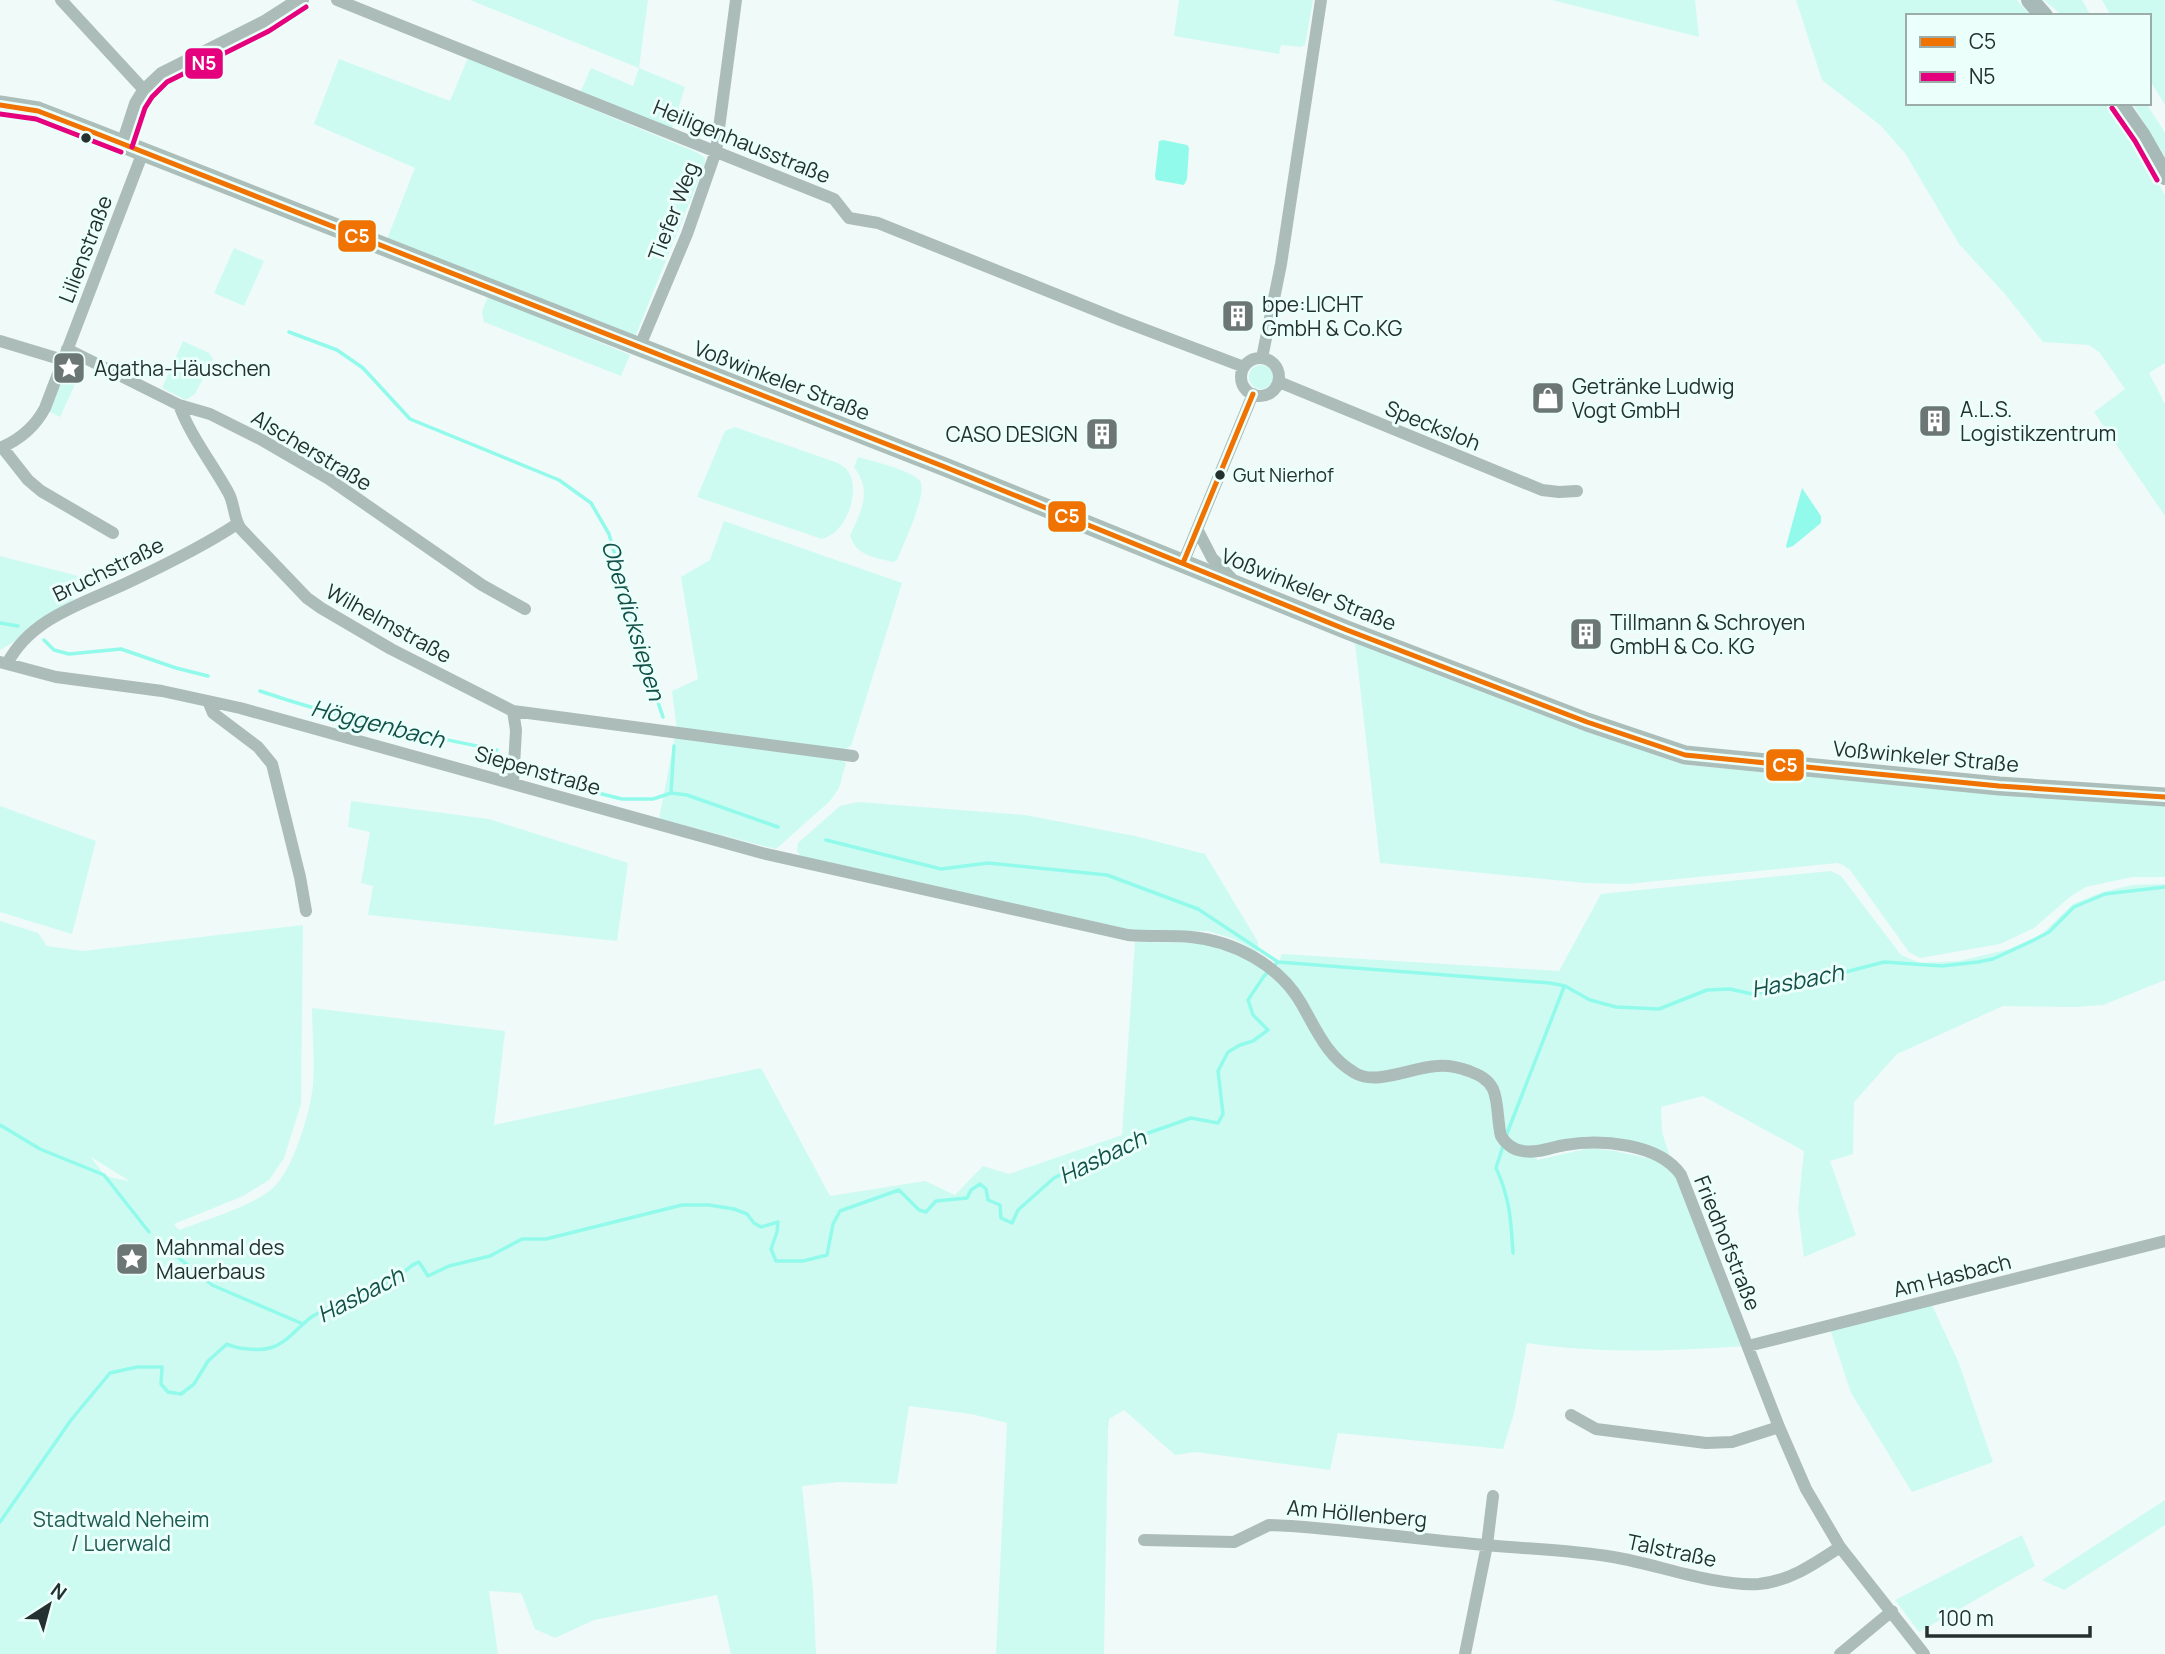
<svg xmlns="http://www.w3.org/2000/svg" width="2165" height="1654" viewBox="0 0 2165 1654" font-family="Manrope,sans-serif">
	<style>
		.green { fill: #cdfbf2; fill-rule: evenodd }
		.water { fill: #92faeb }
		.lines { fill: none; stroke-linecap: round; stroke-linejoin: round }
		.stream { stroke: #92faeb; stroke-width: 3.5 }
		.minor { stroke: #acbcb9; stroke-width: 12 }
		.tertiary { stroke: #acbcb9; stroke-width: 16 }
		.secondary { stroke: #a8bab7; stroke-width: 18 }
		.primary { stroke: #abbeba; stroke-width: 19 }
		.bus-1-casing { stroke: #ebfffb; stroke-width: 10 }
		.bus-2-casing { stroke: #ebfffb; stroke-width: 10 }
		.bus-1 { stroke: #f07200; stroke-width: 5 }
		.bus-2 { stroke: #e5007d; stroke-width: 5 }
		.bus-dot { fill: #25312f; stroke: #ebfffb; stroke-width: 2.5 }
		.labels { text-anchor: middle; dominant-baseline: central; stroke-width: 6; stroke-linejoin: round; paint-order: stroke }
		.bus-label { font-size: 19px; fill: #25312f; stroke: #ebfffb; text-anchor: start }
		.street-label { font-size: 21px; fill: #25312f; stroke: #ebfffb }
		.poi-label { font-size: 21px; fill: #25312f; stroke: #ebfffb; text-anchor: start }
		.park-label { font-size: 21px; fill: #1e5b52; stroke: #ebfffb }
		.water-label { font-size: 23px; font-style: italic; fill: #115149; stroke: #ebfffb }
		.line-badge { stroke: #ebfffb; stroke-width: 2.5 }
		.badge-label { font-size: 19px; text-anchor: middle; font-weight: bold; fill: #fff }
	</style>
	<rect width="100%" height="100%" fill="#f0faf8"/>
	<!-- green -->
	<path class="green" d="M470,0H648L639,68L685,87L672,129L580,93L591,68L633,86L639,68Z
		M1179,0H1313L1305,45L1300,47L1281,45L1279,54L1174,36Z
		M1552,0H1695L1699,37Z
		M1796,0H2017L2031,16H1908V103H2106L2119,119L2165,195V363L2149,373L2165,404V516L2094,412L2125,389L2100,353L2089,345L2043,342L2005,294L1959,244L1905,153L1880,125L1822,80Z
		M2044,0H2082L2091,16H2063Z
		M2102,0H2165V105L2149,79V16H2111Z
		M468,58L696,152L705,158V164L635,337L387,239L415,168L314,124L339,59L450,101Z
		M2132,103H2146L2165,133V157Z
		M234,248L264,261L244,306L214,293Z
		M488,296L630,355L621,376L484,322L482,312Z
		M183,341L209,353L213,359L195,394L186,400L162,388Z
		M76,363L83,367L60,417L50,412L65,374L72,371Z
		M1249 377a12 12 0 1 1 24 0a12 12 0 1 1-24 0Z
		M735,427L838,463C841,465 845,467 847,470C860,486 850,518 836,531C832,535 827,537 822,539L697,497L725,431Z
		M858,457C871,461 912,470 920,481C928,493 903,545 897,560L893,562C874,557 856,556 850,535C862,511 872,491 854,467Z
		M724,521L902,583L851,746L844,749L677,729L672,691L698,679L681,577L710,560Z
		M0,556L82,577L73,600L39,620L20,638L0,650Z
		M1355,642L1573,725L1684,765L2165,804V877H2132L2086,887L2071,896L2034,928L2000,944L1920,958L1909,952L1850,870L1843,865L1837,863L1627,884L1585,883L1380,863Z
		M675,736L839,758L846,763L839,788L830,801L776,849L659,819Z
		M351,801L489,819L628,863L617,941L368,915L373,886L361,883L370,832L348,827Z
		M858,802L1025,815L1135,836L1205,854L1258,942L1257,952L1234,939L1208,931H1137L801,857L797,851L798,843L840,806Z
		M0,806L96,841L72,934L0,912Z
		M1831,871L1841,876L1901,955L1920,963L1959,961L2010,949L2042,934L2073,904L2103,892L2132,885L2165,884V980L2103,1005L2074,1007L2003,1006L1897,1054L1854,1102L1853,1154L1830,1161L1856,1235L1804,1257L1798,1209L1804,1151L1703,1096L1661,1107L1662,1132L1670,1157L1648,1145L1536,1148L1537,1160L1590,1148L1615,1151L1656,1160L1677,1176L1745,1346C1672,1351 1599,1354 1527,1343L1514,1413L1503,1449L1338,1433L1330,1470L1196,1452L1175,1455L1124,1410L1109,1419L1108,1429L1104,1654H996L1007,1423L971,1414L909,1406L897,1484L839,1482L802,1486L813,1589L816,1654H731L717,1595L594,1620L555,1638L535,1629L521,1593L489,1591L498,1654H0V921L38,933L47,946L83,951L303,925L301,1104L284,1158L269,1180L243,1196L174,1224L179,1230C205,1220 253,1206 273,1188C293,1170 311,1111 313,1084C315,1059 312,1033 312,1008L505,1031L494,1125L761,1068L830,1196L925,1181L955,1195L983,1166L1009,1174L1122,1135L1135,942L1207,943L1230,950L1275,975L1282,954L1559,971L1601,894ZM91,1157L128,1180V1181L105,1176Z
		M1932,1305L1958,1361L1993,1462L1912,1492L1851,1393L1830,1329Z
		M2165,1500V1525L2064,1590L2042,1580Z
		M2022,1535L2035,1566L1919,1632L1895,1600Z"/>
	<!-- water -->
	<path class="water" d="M1163,140L1187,145L1189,148L1187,179L1184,185L1156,180L1155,176L1159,141Z
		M1802,488L1821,516V523L1793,546L1787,548L1786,546Z"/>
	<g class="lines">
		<!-- stream -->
		<path class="stream" d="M289,332L337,350L363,368L410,419L559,480L591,503L609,534L651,682L663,717
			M0,623L18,626
			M44,640L54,650L69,654L121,649L176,668L208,676
			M260,691C338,718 417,734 497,750
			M550,781L622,799H653L671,793L687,795L778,827
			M671,793L674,746
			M826,840L941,869L988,863L1107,875L1198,909L1278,962L1550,983L1565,986L1590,1000L1616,1007L1659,1009L1707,990L1730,989L1752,994L1788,988L1814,976L1838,974L1884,962L1942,966L1978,962L1993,959L2034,940L2049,932L2074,907L2105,894L2165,887
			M0,1125L40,1149L104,1175L149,1232
			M1506,1136L1564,987
			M1504,1143L1496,1168C1510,1198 1511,1221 1513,1253
			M163,1245L212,1285L303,1324
			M0,1522L71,1420L110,1373L137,1367H162L161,1384L168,1392L181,1394L194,1384L208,1361L227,1344C236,1349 260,1351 270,1348C288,1343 298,1326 313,1316C339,1299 371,1294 397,1278C405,1273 409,1265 419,1262L428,1276L449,1266L490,1256L522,1239H546L682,1205H709L734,1209L747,1214L754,1223L761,1227L778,1222L777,1232L771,1249L776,1261H803L827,1255L833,1224L840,1211L899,1190L919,1210L926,1212L936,1201L967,1198L971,1190L980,1184L986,1189L988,1200L1000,1205L1001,1218L1012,1223L1018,1210L1054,1178L1134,1138L1191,1118L1218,1123L1223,1114L1218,1071L1228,1052L1240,1045L1253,1041L1268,1030L1253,1015L1248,1000L1264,976L1278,962"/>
		<!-- minor -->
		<path class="minor" d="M61,0L145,91
			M337,0L834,199L849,218L878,223L1120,320L1244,367
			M0,341L63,360
			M639,348L687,234L716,151L736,0
			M67,349L179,405L210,414L262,440L329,479L482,585L525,609
			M1262,358L1281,264L1321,0
			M1241 377a19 19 0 1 1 38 0a19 19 0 1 1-38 0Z
			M1279,382L1542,490L1559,492L1577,491
			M179,405C191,437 212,463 228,492C235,504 233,518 241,529L307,598L321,608L391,649L513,711L853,756
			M2,447L28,480L41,491L113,533
			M0,448C19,440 35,427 45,408L143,152
			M1197,529L1212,558L1231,578
			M1183,563L1253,394
			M0,662L56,677L162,691L240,708L762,853L1128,935C1149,937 1170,935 1191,937C1234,941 1279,965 1301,1003C1316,1029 1327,1057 1355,1073C1376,1086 1413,1067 1437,1066C1448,1065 1458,1067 1469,1071C1479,1075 1488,1079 1493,1089C1499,1103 1497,1121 1501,1136C1506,1144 1514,1150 1523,1151C1536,1154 1552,1147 1565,1145C1600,1139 1659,1143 1681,1175L1779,1427L1806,1489L1840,1547L1924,1654
			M7,664C31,617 85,603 129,582C165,565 204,546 237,524
			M208,701L213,713L258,747L272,764L300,877L306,911
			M513,784L516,730L513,711
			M1748,1346L2165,1241
			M1571,1415L1596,1429L1706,1443L1732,1442L1779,1427
			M1144,1540L1234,1542L1269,1525L1291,1526C1356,1531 1421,1539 1486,1545C1529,1549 1571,1550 1613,1557C1657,1564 1716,1587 1759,1584C1790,1581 1814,1564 1840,1547
			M1465,1654L1487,1545L1493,1496
			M1840,1654L1892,1611"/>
		<!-- tertiary -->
		<path class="tertiary" d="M124,144L137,104L145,91L162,75L265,23L301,0"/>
		<!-- secondary -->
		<path class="secondary" d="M2030,0L2044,16
			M2119,103L2142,136L2165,176"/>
		<!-- primary -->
		<path class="primary" d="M0,105L38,111L90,131L945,467L1347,630L1587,722L1685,755L1999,786L2165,797"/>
		<defs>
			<path id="bus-1" d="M0,105L38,111L90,131L945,467L1347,630L1587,722L1685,755L1999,786L2165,797
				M1183,563L1253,394"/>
			<path id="bus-2" d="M2112,108L2135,141L2157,180
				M0,114L36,119L121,152
				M132,147L145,108L152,97L167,82L269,31L306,7"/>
		</defs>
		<!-- bus-1 casing -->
		<use href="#bus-1" class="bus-1-casing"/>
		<!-- bus-2 casing -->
		<use href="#bus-2" class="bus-2-casing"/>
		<!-- bus-1 -->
		<use href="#bus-1" class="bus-1"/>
		<!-- bus-2 -->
		<use href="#bus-2" class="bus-2"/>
	</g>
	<!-- icons -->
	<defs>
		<symbol id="building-square" viewBox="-11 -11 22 22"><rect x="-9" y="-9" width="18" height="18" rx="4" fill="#6c7775" stroke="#ebfffb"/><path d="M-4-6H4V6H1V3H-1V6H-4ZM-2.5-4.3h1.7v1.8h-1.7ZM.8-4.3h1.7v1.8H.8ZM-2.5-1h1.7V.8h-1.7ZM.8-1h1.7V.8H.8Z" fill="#fff"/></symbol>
		<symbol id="sight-square" viewBox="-11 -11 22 22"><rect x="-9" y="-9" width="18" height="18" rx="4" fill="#6c7775" stroke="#ebfffb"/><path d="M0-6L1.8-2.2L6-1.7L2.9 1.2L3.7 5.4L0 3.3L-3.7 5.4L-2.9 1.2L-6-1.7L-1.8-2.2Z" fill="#fff"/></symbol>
		<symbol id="shop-square" viewBox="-11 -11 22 22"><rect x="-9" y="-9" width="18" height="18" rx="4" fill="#6c7775" stroke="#ebfffb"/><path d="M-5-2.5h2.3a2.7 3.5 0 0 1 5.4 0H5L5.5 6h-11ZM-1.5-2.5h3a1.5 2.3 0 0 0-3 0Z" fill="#fff"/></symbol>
	</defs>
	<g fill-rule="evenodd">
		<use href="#building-square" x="1219" y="297" width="38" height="38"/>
		<use href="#sight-square" x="50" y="349" width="38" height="38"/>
		<use href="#shop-square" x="1529" y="379" width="38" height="38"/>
		<use href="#building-square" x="1916" y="402" width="38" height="38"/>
		<use href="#building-square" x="1083" y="415" width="38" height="38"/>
		<use href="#building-square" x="1567" y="615" width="38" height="38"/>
		<use href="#sight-square" x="113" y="1240" width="38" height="38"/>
	</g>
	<!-- markers -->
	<g class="bus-dot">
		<circle cx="86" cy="138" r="6"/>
		<circle cx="1220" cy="475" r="6"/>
	</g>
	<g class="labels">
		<!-- bus labels -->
		<g class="bus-label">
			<text x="1233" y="475">Gut Nierhof</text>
		</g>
		<!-- street labels -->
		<g class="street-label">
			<text transform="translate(742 141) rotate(22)">Heiligenhausstraße</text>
			<text transform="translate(673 211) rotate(-69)">Tiefer Weg</text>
			<text transform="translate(85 249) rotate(-69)">Lilienstraße</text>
			<text transform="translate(782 380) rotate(21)">Voßwinkeler Straße</text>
			<text transform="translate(1433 425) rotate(22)">Specksloh</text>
			<text transform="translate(312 450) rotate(31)">Alscherstraße</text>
			<text transform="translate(108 569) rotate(-26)">Bruchstraße</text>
			<text transform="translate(1309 589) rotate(22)">Voßwinkeler Straße</text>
			<text transform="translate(389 623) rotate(29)">Wilhelmstraße</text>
			<text transform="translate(1926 756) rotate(5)">Voßwinkeler Straße</text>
			<text transform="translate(538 770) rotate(16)">Siepenstraße</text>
			<text transform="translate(1728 1243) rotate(68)">Friedhofstraße</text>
			<text transform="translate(1952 1275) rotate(-14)">Am Hasbach</text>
			<text transform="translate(1357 1513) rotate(5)">Am Höllenberg</text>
			<text transform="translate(1672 1550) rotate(12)">Talstraße</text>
		</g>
		<!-- poi labels -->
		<g class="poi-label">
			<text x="1262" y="304">bpe:LICHT<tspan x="1262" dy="24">GmbH &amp; Co.KG</tspan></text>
			<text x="94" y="368">Agatha-Häuschen</text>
			<text x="1572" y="386">Getränke Ludwig<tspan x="1572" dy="24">Vogt GmbH</tspan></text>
			<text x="1960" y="409">A.L.S.<tspan x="1960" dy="24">Logistikzentrum</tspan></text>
			<text x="1078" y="434" text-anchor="end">CASO DESIGN</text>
			<text x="1610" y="622">Tillmann &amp; Schroyen<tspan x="1610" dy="24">GmbH &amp; Co. KG</tspan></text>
			<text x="156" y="1247">Mahnmal des<tspan x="156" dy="24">Mauerbaus</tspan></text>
		</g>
		<!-- park labels -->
		<g class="park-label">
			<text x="121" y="1519">Stadtwald Neheim<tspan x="121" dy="24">/ Luerwald</tspan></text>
		</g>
		<!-- water labels -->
		<g class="water-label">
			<text transform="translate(634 620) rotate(73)">Oberdicksiepen</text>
			<text transform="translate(378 723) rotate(14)">Höggenbach</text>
			<text transform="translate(1797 980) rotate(-11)">Hasbach</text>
			<text transform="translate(1102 1156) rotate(-26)">Hasbach</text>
			<text transform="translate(360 1294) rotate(-27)">Hasbach</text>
		</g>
	</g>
	<g class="line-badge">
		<rect x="184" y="47" width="40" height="33" rx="7" fill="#e5007d"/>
		<rect x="337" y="219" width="40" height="34" rx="7" fill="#f07200"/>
		<rect x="1047" y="500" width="40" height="33" rx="7" fill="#f07200"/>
		<rect x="1765" y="748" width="40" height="34" rx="7" fill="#f07200"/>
	</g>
	<g class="badge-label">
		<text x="204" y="70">N5</text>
		<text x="357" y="243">C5</text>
		<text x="1067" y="523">C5</text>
		<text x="1785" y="772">C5</text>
	</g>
	<!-- legend -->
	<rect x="1906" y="14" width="245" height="91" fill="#ebfffb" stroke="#9cada9" stroke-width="2"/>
	<rect x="1920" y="37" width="35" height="10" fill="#f07200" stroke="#9cada9" stroke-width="2"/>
	<text x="1969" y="49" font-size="21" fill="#25312f">C5</text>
	<rect x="1920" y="72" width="35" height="10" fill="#e5007d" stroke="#9cada9" stroke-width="2"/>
	<text x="1969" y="84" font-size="21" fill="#25312f">N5</text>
	<!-- north arrow -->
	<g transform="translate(49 1605) rotate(36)" stroke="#ebfffb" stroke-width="5" paint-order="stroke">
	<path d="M0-5L12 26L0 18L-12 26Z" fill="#25312f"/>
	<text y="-10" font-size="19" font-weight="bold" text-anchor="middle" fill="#25312f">N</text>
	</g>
	<!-- scale -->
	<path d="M1927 1626v10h163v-10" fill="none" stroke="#25312f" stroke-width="3.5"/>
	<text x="1938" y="1626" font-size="21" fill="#25312f" stroke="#ebfffb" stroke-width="5" paint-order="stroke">100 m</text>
</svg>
